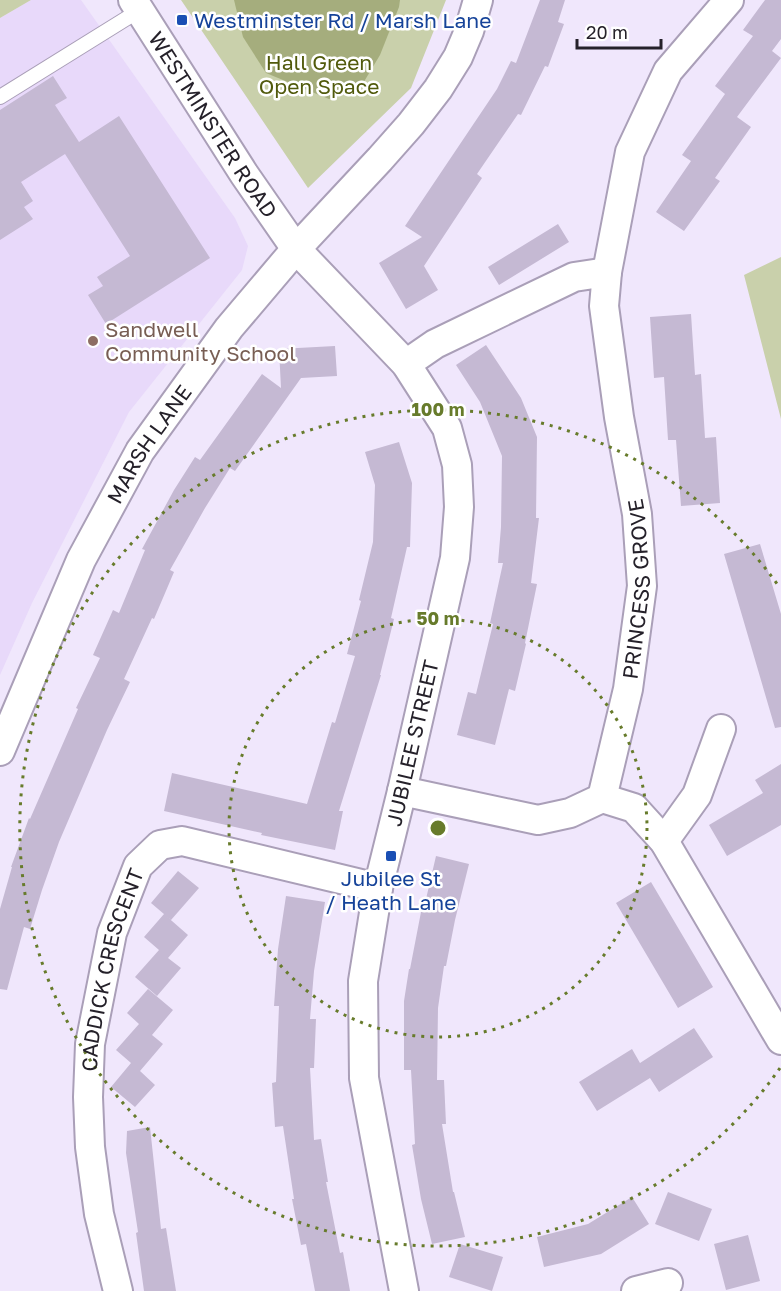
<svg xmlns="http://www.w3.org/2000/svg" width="781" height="1291" viewBox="0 0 781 1291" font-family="'Golos Text',sans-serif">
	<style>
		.built { fill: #e8d9fa }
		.green { fill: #c9d0ab }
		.forest { fill: #a5ad7d }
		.building { fill: #c5b9d3 }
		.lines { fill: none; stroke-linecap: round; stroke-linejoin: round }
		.service-casing { stroke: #aa9fb8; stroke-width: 16 }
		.minor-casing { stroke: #aa9fb8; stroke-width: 32 }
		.service { stroke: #fff; stroke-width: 14 }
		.minor { stroke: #fff; stroke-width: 28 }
		.ring { fill: none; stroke: #677b2b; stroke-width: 3; stroke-dasharray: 3 6 }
		.transit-dot { fill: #1a4fb4; stroke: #fff; stroke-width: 2 }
		.education-dot { fill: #8d6e63; stroke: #fff; stroke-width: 2 }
		.labels { text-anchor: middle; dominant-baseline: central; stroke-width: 5; stroke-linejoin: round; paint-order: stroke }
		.transit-label { font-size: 21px; fill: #164399; stroke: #fff; text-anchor: start }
		.park-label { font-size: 21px; fill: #515a0c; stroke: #fff }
		.street-label { font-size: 21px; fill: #25212a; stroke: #fff }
		.education-label { font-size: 21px; fill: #785e54; stroke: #fff; text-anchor: start }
		.centre { fill: #677b2b; stroke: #fff; stroke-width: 3 }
		.ring-label { font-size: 18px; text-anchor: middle; font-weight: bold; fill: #677b2b; stroke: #fff; stroke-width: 5; stroke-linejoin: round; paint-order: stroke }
	</style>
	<rect width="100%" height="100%" fill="#f0e7fc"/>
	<!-- built -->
	<path class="built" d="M31,0H81L235,218L248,246L242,270L129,412L32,603L0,675V18Z"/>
	<!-- green -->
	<path class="green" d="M0,0H31L0,18Z
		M181,0H446L411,88L308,188Z
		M781,257V419L744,275Z"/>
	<!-- forest -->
	<path class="forest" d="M234,0H400L399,7L380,55L359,90L329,99L266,73L243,37Z"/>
	<!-- building -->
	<path class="building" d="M540,0H565L558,22L564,24L548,67L545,66L521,115L518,114L477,174L482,178L424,266L438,290L406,309L379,263L422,237L405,226L497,89L511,61L516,63Z
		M765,0H781V39L772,51L781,58L737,117L751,127L715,178L720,181L684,231L656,212L691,161L682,155L725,94L715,86L753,36L743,30Z
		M53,76L67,98L55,105L79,142L119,116L210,258L106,324L88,295L103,286L97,277L130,256L65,154L21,182L33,201L24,207L33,219L0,240V110Z
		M558,224L569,242L499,285L488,267Z
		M691,314L695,375L701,374L705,438L716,437L720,503L681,506L676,440H668L664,377L654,378L650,317Z
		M486,345L521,398L537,437L536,518H539L531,583L537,584L525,643L526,644L515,691L509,689L495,745L457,735L468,692L476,694L493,624L490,623L503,563H498L501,527L502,456L480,402L456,365Z
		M335,346L337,376L301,378L235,471L230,468L205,508L170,570L174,572L154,619L152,618L124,679L130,682L107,730L59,842L42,890L30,929L24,927L7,990L0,989V909L12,867H11L29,818L30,819L78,709L76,708L100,658L93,655L113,610L119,613L145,550L142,549L174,490L195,457L200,460L262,374L281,388L279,349Z
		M399,442L412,483L410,547H407L391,618L394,619L380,675H381L339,811H343L335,850L261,835L262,833L164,811L172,773L307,804L332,722L335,723L355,656L347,654L361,601L359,600L373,542L375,485L365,452Z
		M760,544L781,614V727L775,728L724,554Z
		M781,764V825L727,856L709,825L763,793L755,780Z
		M436,856L469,864L455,920L446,966H444L438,1008L437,1080H444L446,1124H442L453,1192H454L465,1237L432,1244L421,1199L412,1145L415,1144L411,1070H404V1001L409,969H410L421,912H423Z
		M178,871L199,888L171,920L151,903Z
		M651,882L713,987L678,1008L616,903Z
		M286,896L325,902L314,971L310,1019H316L314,1068H310L314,1140L321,1139L328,1182H326L340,1253L343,1252L350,1291H315L306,1244L301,1245L292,1199H294L283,1126L275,1127L272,1083L276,1082L279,1006H274L278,949Z
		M164,914L188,935L168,958L181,968L157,996L135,977L159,950L144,937Z
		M148,989L173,1010L152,1035L163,1044L140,1071L155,1085L135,1107L111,1087L131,1063L116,1050L139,1024L127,1013Z
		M694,1028L713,1057L659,1092L650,1078L597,1111L579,1082L632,1049L640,1063Z
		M150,1127L161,1229L166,1228L176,1291H144L136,1233L138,1232L126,1153L127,1131Z
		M668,1192L712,1209L699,1241L655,1224Z
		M632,1197L649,1224L601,1254L544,1267L537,1237L588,1224Z
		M748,1235L760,1281L726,1290L714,1244Z
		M460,1244L503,1257L492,1291L449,1277Z"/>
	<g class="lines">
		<defs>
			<path id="service" d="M0,97L140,10"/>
			<g id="minor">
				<path id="s1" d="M133,0L244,174L296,249L406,364L447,428L457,465L459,507L455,558L402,791L378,888L363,981L364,1078L404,1291"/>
				<path d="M607,272L630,152L668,71L729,0"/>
				<path id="s2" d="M0,751L81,560L140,451L229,328L296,249L380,159L411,124L438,89L458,57L469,31L478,0"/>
				<path id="s3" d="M402,791L538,820L570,813L602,798L628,689L642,586L637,514L619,417L604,306L607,272L574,277L435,344L406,364"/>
				<path d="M602,798L634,808L664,841L781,1040"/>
				<path d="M664,841L697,795L721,729"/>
				<path id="s4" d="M118,1291L99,1214L90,1147L88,1097L90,1044L112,933L138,866L160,845L182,841L378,888"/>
				<path d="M636,1291L668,1283"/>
			</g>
		</defs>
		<!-- service casing -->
		<use href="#service" class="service-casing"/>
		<!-- minor casing -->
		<use href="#minor" class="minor-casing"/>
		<!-- service -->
		<use href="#service" class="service"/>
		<!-- minor -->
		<use href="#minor" class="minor"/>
	</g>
	<!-- distance rings -->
	<g class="ring">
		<circle cx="438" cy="828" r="209"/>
		<path d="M780 1068A418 418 0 1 1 780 588"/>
	</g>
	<!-- markers -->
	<g class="transit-dot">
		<rect x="176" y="14" width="12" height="12" rx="3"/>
		<rect x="385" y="850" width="12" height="12" rx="3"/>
	</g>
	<circle class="education-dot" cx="93" cy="341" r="6"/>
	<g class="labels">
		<!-- transit labels -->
		<g class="transit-label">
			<text x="194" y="20">Westminster Rd / Marsh Lane</text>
			<text x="391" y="878" text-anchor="middle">Jubilee St<tspan x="391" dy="24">/ Heath Lane</tspan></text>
		</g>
		<!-- park labels -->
		<g class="park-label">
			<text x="319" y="62">Hall Green<tspan x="319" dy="24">Open Space</tspan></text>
		</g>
		<!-- street labels -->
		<g class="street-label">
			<text stroke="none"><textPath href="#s1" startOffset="148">WESTMINSTER ROAD</textPath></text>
			<text stroke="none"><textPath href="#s2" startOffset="342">MARSH LANE</textPath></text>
			<text stroke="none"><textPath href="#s3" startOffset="420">PRINCESS GROVE</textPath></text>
			<text transform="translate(412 743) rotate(-77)">JUBILEE STREET</text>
			<text stroke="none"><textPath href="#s4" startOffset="327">CADDICK CRESCENT</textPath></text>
		</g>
		<!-- education labels -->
		<g class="education-label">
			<text x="105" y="329">Sandwell<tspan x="105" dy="24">Community School</tspan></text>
		</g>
	</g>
	<circle cx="438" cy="828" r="9" class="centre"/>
	<g class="ring-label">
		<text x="438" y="416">100 m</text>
		<text x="438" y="625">50 m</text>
	</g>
	<!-- scale -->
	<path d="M577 39v9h84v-9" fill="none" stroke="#25212a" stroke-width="3"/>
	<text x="586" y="39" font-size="18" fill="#25212a" stroke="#ffffff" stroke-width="4.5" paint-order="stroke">20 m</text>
</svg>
